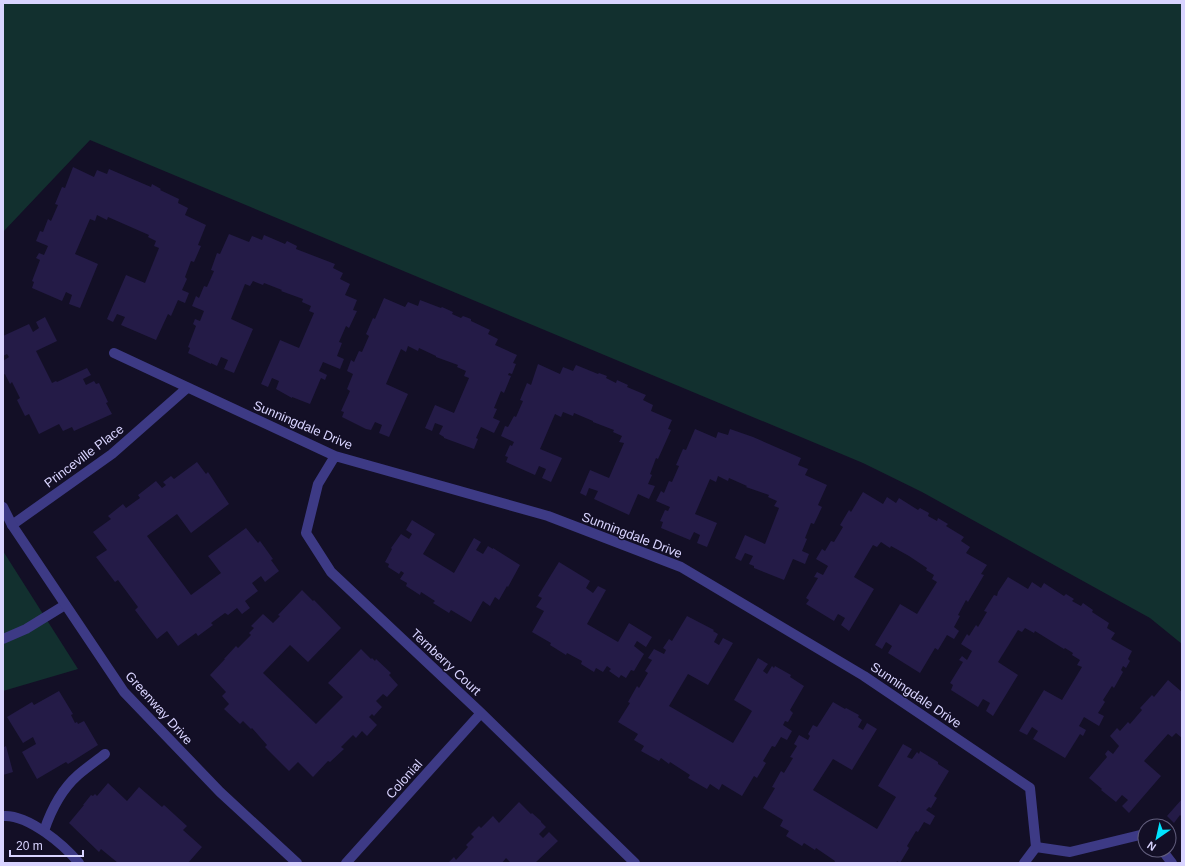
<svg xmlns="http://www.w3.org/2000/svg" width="1185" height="866" viewBox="0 0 1185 866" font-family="Helvetica,sans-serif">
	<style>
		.green { fill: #12302f }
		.building { fill: #241b47 }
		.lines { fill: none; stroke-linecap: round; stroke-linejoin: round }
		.service { stroke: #3d3a85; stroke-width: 10 }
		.minor { stroke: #3d3a85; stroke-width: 10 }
		.tertiary { stroke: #3d3a85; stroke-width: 10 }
		.labels { text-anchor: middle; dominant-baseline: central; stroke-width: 3; stroke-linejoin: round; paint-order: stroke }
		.street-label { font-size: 13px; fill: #d9d4ff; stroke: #130f26 }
	</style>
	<rect width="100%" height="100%" fill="#130f26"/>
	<!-- green -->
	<path class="green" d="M3,3H1182V644L1150,618L922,492L863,463L90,140L3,232Z
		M3,551L78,669L3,691Z"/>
	<!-- building -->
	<path class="building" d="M73,167L94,177L97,170L107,174L109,169L151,187L152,184L161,189L160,190L179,199L178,203L188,208L185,215L206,225L198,245L201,246L194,262L191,261L185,277L187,279L182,290L189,293L185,303L178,300L171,316L168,314L156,340L121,325L125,317L117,314L113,322L107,319L126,275L145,283L159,248L154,246L156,241L148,237L149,235L108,217L107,220L97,215L95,221L90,219L75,254L98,264L80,308L69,304L72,295L66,292L62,301L32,288L34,282L32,281L40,260L36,258L39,253L44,255L48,246L36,241L40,231L43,232L48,219L51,221L58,205L55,204L62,187L65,188Z
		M229,234L249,242L252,236L262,240L264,235L285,244L287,241L297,246L296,249L335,264L333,268L343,273L340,279L350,284L345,295L357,300L353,310L357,311L349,328L346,326L339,342L342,343L337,356L344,359L340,369L323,362L319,371L327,375L325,380L321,378L310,404L292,397V398L276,389L279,381L272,378L268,387L261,384L280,340L299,348L314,313L309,311L311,306L302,302L303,299L281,291L282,290L264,283L263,285L253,281L250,286L245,284L231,319L253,329L234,373L224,369L228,360L221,357L217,366L211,363V364L188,353L190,348L188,347L196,326L193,324L195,319L200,321L204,311L192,306L196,296L199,298L204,286L207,287L214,271L211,270L217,253L220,254Z
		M384,298L405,307L408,302L418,306L420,300L441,308L442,307L453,312L452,314L461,318L463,316L471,319V321L490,330L488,334L498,339L495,345L517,355L513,363L516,364L512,374L509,373L508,375L511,376L504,393L501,391L494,408L497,409L493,418L500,421L494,433L481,427L476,438L478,439L474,449L444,438V437L439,434L443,426L435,423L432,431L425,428L435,405L454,413L469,378L464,376L466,371L457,367L458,365L436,357V356L419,348L418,351L408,346L406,352L401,349L386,384L408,394L389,437L379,433L382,425L375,422L371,430L366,429L342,417L344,412L341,411L350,391L347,389L353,374L347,371L351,360L354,362L359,351L362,352L369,336L366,334L373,318L375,319Z
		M45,317L57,341L36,351L52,383L56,381L57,382L87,368L91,375L83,379L86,385L94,381L96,384L99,383L108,402L106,403L112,414L74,431L72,427L63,431L59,424L39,434L29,414L25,416L17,400L20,398L12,382L10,384L5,374L3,375V361L9,357L7,354L3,356V336L29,324L33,332L39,328L36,322Z
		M538,364L560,374L563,367L573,371L576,365L598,374L599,373L607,376L606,378L616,383L617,380L628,385L627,387L646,395L643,400L653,405L651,411L672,420L668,429L671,430L658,459L656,458L650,474L652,475L648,484L655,486L649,499L638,494L629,515L594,499L598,491L589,488L586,496L580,493L590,470L609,478L624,443L619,442L622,436L613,432L614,430L593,422V421L574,413L573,416L563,412L561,417L555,414L540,449L562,458L551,482L542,478L546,469L539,466L535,475L506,462L508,457L505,456L510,445L512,446L514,442L501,436L505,426L508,427L514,416L516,417L523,401L520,400L527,383L531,385Z
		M695,429L716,438L718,432L728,435L730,429L753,437L801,458L798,465L808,469L805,475L827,485L818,505L822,507L814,524L811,523L805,538L807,539L802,551L809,554L805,564L793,559L784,580L754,568V566L749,564L753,556L745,553L741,561L735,558L745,535L765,544L779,508L774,506L777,501L768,497L769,495L746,487L747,486L729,478L728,481L718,476L716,482L710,479L695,514L717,523L707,547L697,543L700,535L694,532L690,540L661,528L663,522L660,521L665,510L668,511L670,507L656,501L661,491L664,493L669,481L672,482L679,466L676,465L683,449L686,450Z
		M197,462L206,474L208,472L229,504L191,533L177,514L147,536L191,595L221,573L208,556L246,528L258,543L260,541L273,559L271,560L279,571L265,582L261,576L252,583L258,591L245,601L250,608L242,614L237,608L228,615L225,613L211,623L213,625L198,636L196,633L178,646L167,631L157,639L135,610L138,607L118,580L115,582L96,557L107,550L93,532L111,519L108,516L123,504L126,508L140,498L138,495L156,481L162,488L166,485L163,482L171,476L174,479Z
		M863,492L883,504L887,497L896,503L899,498L918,510L920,508L929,513L928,516L937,521L938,518L948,524L946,526L964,537L961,541L970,547L966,553L987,565L981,574L984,575L968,602L966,600L958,615L960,616L954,627L959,631L954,639L947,635L938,650L935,648L920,673L888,653L892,646L886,642L882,649L875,645L900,604L917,614L937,582L932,579L934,575L926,570L927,568L909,556L891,546L890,548L881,542L877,547L873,545L854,577L874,589L849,631L841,625L845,618L838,614L834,621L806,604L809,600L806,598L818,578L814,577L817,572L823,575L828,566L816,559L822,549L825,551L831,541L834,542L843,527L840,525L849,510L851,512Z
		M412,520L435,534L423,554L454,573L474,538L481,542L476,550L483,554L488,546L493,549V548L520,565L508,587L507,586L499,600L495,597L490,606L483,601L471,622L451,610L449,613L433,603L435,601L421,592L420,595L406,586L407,583L400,579L404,573L401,571L399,574L388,567L389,564L385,562L392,549L391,548L401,534L409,539L412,534L406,530Z
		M559,562L590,581L586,588L593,593L598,586L606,590L587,624L618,642L629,623L652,637L646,647L637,641L634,646L644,654L634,671L631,670L626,678L621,675L619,678L609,671L611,669L607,666L603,672L596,668L594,672L581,664L582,661L567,653L566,655L550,645L551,643L532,632L544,611L536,607L542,598L538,596Z
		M1008,577L1028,589L1032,582L1041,588L1044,583L1064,596L1066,594L1074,599L1072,601L1081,606L1083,603L1093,610L1092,612L1109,623L1107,628L1115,633L1111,639L1132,651L1128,659L1130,661L1126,668L1123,666L1121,670L1123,672L1114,688L1112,686L1103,700L1105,702L1098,713L1104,716L1099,726L1084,717L1079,726L1086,730L1083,736L1080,734L1065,758L1033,739L1038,731L1032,727L1027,735L1019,731L1044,690L1062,700L1082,667L1077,665L1080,660L1072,655L1073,653L1065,648L1064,649L1035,631L1034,633L1025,628L1022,632L1018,630L998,662L1018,675L993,716L986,711L990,703L983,699L978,707L951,690L953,685L950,683L963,662L959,660L962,656L967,660L972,651L961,644L967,634L969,636L976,625L978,627L987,612L984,611L994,595L997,596L998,592Z
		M302,590L313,601L314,600L341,628L308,662L290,645L263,673L316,724L343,697L328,683L361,649L371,659L372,658L375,661L376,659L391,673L389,675L398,685L387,697L383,694L376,701L382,707L374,716L372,714L369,717L377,725L367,736L362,731L356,738L353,735L341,747L344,749L330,762L328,761L313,777L298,762L289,771L265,747L267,745L252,728L251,729L243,721L240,724L224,709L229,704L222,696L226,692L210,675L225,659H224L236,646L238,648L251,635L249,633L254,628L251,626L263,614L273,623L280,616L278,615Z
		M687,616L714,630L713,631L718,634L714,642L719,645L723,638L733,643L708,685L688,674L669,706L733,743L752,711L734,700L758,658L768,664L763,671L767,674L772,666L774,668L775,666L791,675L790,677L804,686L790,710L793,713L788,722L785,721L783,725L792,731L787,740L781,737L775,747L772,746L763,761L766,763L757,778L754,776L742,796L722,784L719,790L710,784L707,789L688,778L690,775L670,762L669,764L661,758L659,761L641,751L644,746L634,740L638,734L618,722L630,703L628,702L637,686L639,688L648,673L645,671L652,660L648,658L654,649L664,654L666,650L663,648L669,639L672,641Z
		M1168,680L1182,692V738L1176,733L1172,737L1168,734L1144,761L1161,776L1129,813L1122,806L1128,800L1122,795L1116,802L1101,790L1102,789L1089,778L1107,757L1105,754L1108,750L1113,754L1119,746L1110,736L1117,728L1120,731L1128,722L1130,724L1142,710L1140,708L1152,695L1154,697Z
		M59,691L73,714L71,715L75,723L77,722L78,724L84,721L98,745L68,764L66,762L37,779L22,752L36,744L33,737L23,743L7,717L32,702L34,705Z
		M833,702L845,709L846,708L859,715L858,717L862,720L858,727L863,730L867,723L877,729L852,770L833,759L813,790L877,829L896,797L878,786L903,744L912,749L907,757L912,759L917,752L919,754L920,751L938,762V764L949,771L934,796L937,798L931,808L929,807L926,810L935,816L930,825L924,822L918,832L916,831L907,846L909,848L900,863L897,861L896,863H834L835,861L816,848L815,850L804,843L802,846L786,836L789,831L780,826L783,820L763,808L775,788L772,787L781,771L784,773L793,758L790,757L797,746L794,744L799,735L808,740L810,736L808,734L813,725L817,727Z
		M3,744L4,747L6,746L13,772L3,775Z
		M108,783L127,801L139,787L162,807L164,805L187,826L183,830L202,847L188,863H118L101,849L99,852L69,823L84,805H83L91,795L93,796L95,794L97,796Z
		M1182,799V817L1180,815L1174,823L1167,816Z
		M519,802L531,814L532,813L541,821V822L546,827L539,834L543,838L549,832L558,841L535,863H511L506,858L502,863H448L454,857L456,860L468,847L466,845L474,837L471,834L479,826L481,828L493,816L499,823Z"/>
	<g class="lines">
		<!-- service -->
		<path class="service" d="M3,639L26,629L65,605
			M44,831C51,810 61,790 78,775C86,768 96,761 105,754
			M1036,847L1070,852L1140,835L1145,838
			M1162,850L1172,863"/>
		<!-- minor -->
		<path class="minor" d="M114,353L335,456L548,516L681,567L864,676L1030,788L1036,847L1024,863
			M335,456L318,484L306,533L331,572L481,713L635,863
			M12,525L112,454L187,388
			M3,816C28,814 64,845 79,863
			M346,863L481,713"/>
		<!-- tertiary -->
		<path class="tertiary" d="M3,507L12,525L124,692L220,792L297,863"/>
	</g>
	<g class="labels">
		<!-- street labels -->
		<g class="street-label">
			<text transform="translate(303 425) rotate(23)">Sunningdale Drive</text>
			<text transform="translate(84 456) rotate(-37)">Princeville Place</text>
			<text transform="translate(632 535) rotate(21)">Sunningdale Drive</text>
			<text transform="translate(446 662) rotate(43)">Ternberry Court</text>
			<text transform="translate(916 695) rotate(34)">Sunningdale Drive</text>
			<text transform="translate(159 708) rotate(48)">Greenway Drive</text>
			<text transform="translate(404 779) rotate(-48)">Colonial</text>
		</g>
	</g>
	<!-- border -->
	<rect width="1185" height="866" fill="none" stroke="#d9d4ff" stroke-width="8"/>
	<!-- north arrow -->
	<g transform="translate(1157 838) rotate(214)"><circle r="19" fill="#130f26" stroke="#625e7d"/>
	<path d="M0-3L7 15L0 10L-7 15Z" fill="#00e5ff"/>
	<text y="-6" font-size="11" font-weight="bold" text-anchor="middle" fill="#d9d4ff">N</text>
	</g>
	<!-- scale -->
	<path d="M10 850v6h73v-6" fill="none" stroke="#d9d4ff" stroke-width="2"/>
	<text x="16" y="850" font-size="12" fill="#d9d4ff" stroke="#130f26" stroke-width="3" paint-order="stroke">20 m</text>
</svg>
